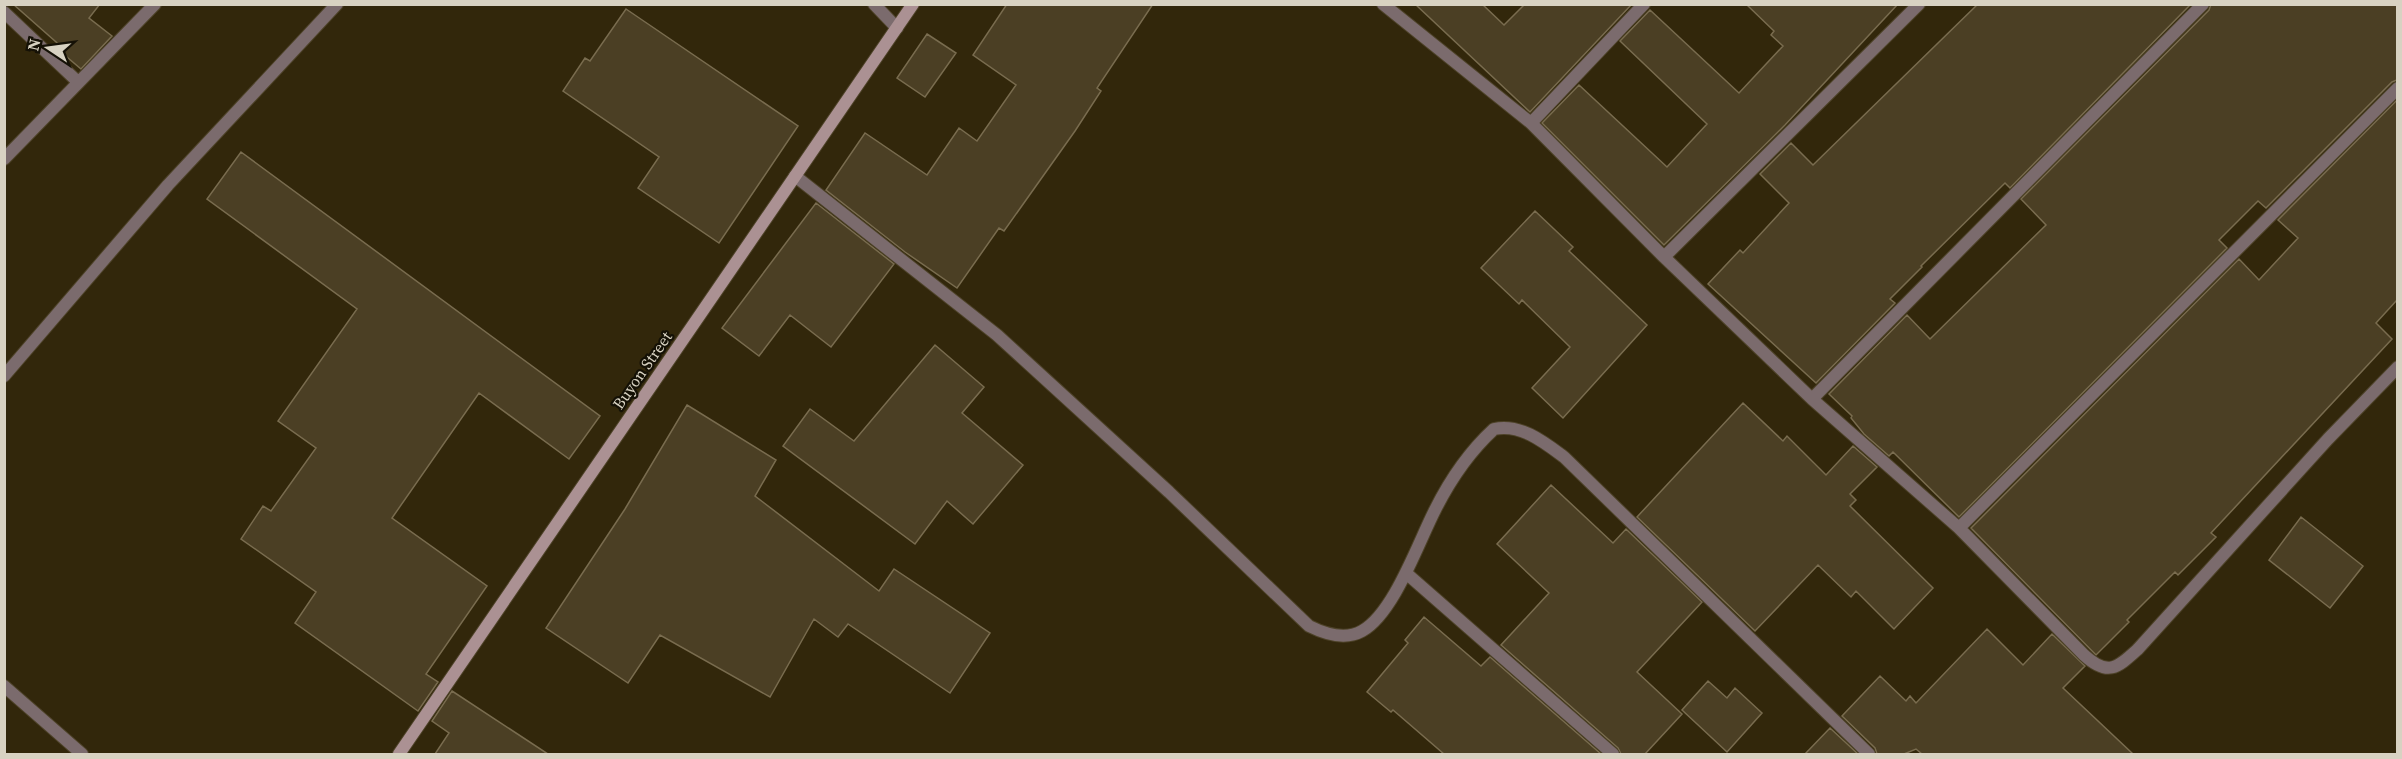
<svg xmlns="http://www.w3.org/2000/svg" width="2402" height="759" viewBox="0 0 2402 759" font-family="'Source Serif 4',serif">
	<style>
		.building { fill: #4b3f24; stroke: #796c4f; stroke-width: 1.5 }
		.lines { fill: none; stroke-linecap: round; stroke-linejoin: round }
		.minor-casing { stroke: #4d4228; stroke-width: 14 }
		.secondary-casing { stroke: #4d4228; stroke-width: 14 }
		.minor { stroke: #7b6b6d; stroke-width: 12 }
		.secondary { stroke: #ab9193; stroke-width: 12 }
		.labels { text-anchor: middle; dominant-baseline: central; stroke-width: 4.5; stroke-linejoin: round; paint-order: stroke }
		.street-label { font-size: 16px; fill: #d8d2c2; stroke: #151106 }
	</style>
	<rect width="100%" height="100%" fill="#32270b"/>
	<!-- building -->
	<path class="building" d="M13,4H100L89,18L112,36L81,69L61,52L64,49Z
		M1007,4H1153L1097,88L1101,91L1075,131L1004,231L999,228L957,288L905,252L826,190L865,133L927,175L959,128L977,141L1016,85L973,55Z
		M1415,4H1482L1504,25L1525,4H1632L1530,112Z
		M1746,4H1898L1785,125L1664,245L1542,123L1579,85L1667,167L1707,124L1620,41L1650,10L1739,93L1783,46L1771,35L1774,31Z
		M1978,4H2191L2010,188L2005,183L1921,266L1922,267L1890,299L1895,303L1816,383L1708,284L1740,250L1743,253L1789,203L1760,174L1791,143L1813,165Z
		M2211,4H2397V80L2392,82L2266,208L2258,201L2219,240L2227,248L1959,517L1893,452L1889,456L1864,434L1851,418L1852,416L1829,394L1907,315L1930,339L2046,225L2021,199L2209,10Z
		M626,9L798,126L719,243L638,188L659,157L563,91L585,58L590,61Z
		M927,34L956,53L925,97L897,78Z
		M2397,100V300L2376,323L2392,339L2211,533L2216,537L2178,575L2175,572L2127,620L2129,622L2096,655L1971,528L2239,259L2259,280L2298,238L2278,220Z
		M241,152L600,416L569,459L479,393L392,518L487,586L426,674L438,682L418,711L295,623L316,592L241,539L263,506L271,511L316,448L278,421L357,309L207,199Z
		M816,203L894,264L831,347L790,315L759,356L722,328Z
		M1535,211L1573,247L1569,251L1647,325L1563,418L1532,388L1570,347L1522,300L1519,304L1481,268Z
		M935,345L984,387L962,413L1023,465L973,524L947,501L915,544L783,446L810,409L854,441Z
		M1743,403L1783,441L1787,436L1826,475L1853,446L1877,467L1850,494L1856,500L1850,506L1933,588L1894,629L1856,591L1851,597L1818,565L1755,631L1637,517Z
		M687,405L776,460L755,496L879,591L894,569L990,633L950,693L848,624L838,637L814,619L770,697L660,635L628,683L546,628L625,509Z
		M1551,485L1613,543L1626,529L1702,602L1637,672L1682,714L1645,754H1621L1618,748L1501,645L1549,593L1497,544Z
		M2301,517L2363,566L2330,608L2269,560Z
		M1424,617L1481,666L1490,657L1601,754H1444L1393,710L1391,712L1367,692L1408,643L1405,640Z
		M1987,629L2023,665L2052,634L2085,666L2063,688L2133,754H1922L1916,749L1904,754H1877L1875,748L1842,716L1880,676L1906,701L1910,696L1916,703Z
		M1708,681L1727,698L1735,688L1762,713L1727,752L1682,710Z
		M452,691L548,754H435L449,733L432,721Z
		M1830,728L1858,754H1805Z"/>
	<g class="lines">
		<defs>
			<path id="minor" d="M874,4L897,28
				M1383,4L1531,123L1664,257L1812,399L1959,528L2084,655C2108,677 2117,668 2138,649L2328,439L2398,367
				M4,12L78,82
				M1531,123L1644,4
				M4,159L155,4
				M795,176L997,335L1169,492L1309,626C1325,634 1346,640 1362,631C1394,613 1418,543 1435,510C1449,482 1470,451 1494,429C1520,423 1544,442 1564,457L1869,754
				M1664,257L1919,4
				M4,376L168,185L337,4
				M1812,399L2203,4
				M1959,528L2398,88
				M1406,573L1613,754
				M4,686L82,754"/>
			<path id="secondary" d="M399,754L913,4"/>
		</defs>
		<!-- minor casing -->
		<use href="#minor" class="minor-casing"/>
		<!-- secondary casing -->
		<use href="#secondary" class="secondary-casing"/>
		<!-- minor -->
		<use href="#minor" class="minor"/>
		<!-- secondary -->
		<use href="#secondary" class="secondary"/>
	</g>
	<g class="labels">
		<!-- street labels -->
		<g class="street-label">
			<text transform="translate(642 370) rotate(-55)">Buyon Street</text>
		</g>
	</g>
	<!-- border -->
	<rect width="2402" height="759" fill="none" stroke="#d8d2c2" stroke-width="12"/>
	<!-- north arrow -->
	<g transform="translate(48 48) rotate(283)" stroke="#151106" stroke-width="4.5" paint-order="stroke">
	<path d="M0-4.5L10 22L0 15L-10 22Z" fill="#d8d2c2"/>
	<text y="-9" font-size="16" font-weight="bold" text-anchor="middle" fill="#d8d2c2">N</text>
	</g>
</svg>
